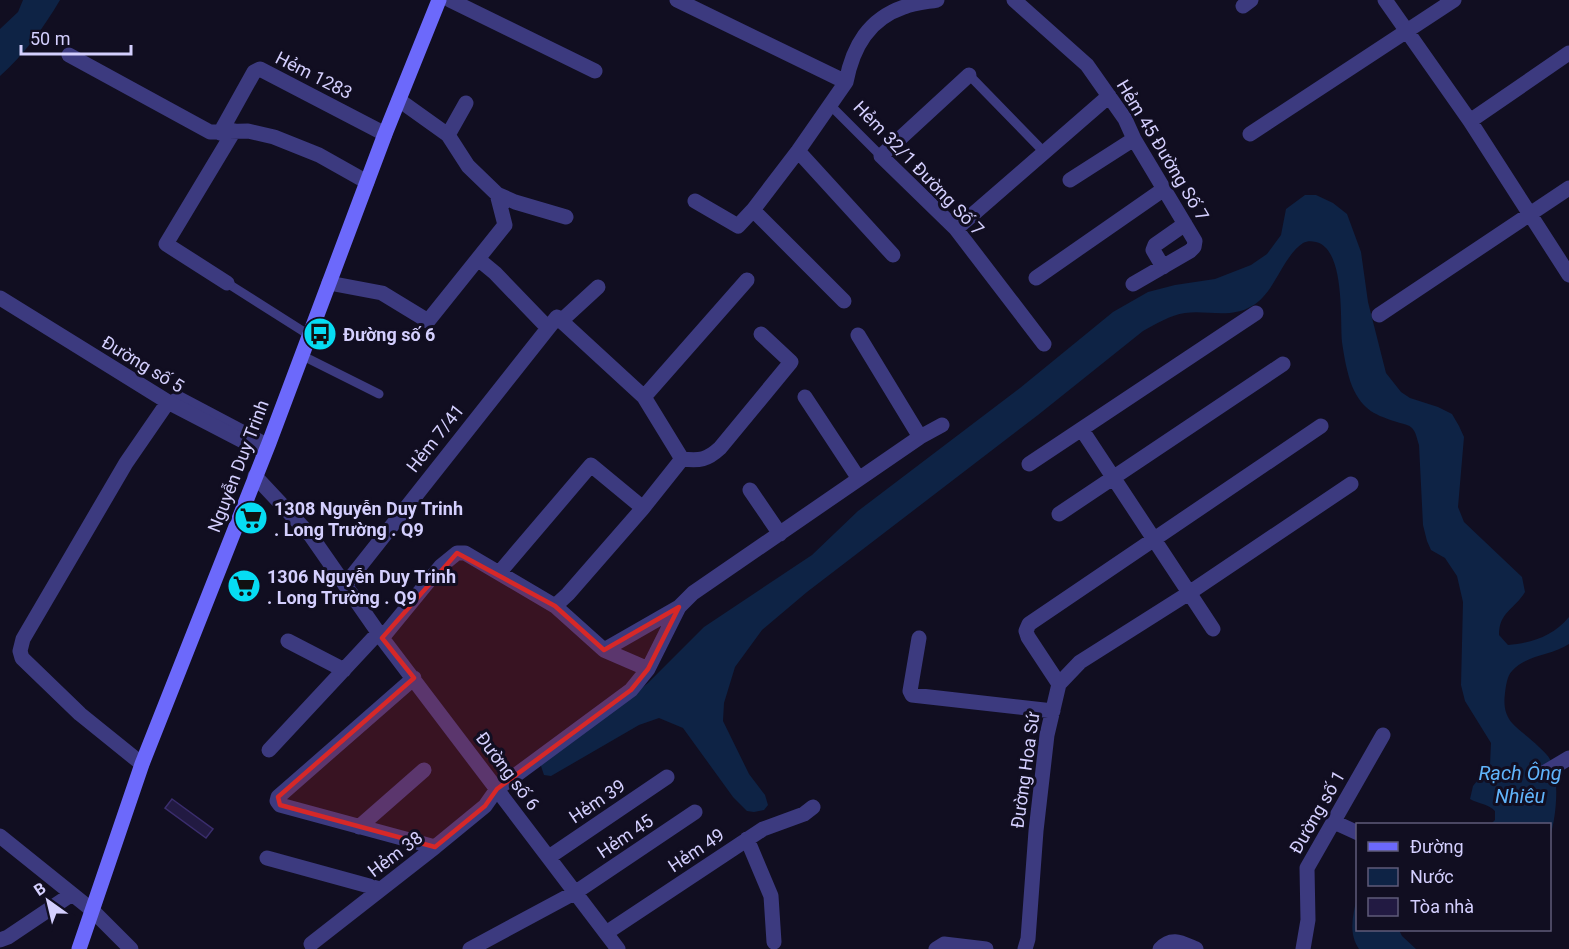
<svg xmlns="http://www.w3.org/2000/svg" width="1569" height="949" viewBox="0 0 1569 949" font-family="Roboto,sans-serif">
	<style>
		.water { fill: #0e2345 }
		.building { fill: #221a42; stroke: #3a2d6d; stroke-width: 1.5 }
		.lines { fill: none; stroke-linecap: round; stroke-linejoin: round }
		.service { stroke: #3c3a7f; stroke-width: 9 }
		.minor { stroke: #3c3a7f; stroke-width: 15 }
		.secondary { stroke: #6c69fb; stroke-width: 15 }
		.marked { fill: #d62828; fill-opacity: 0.2; stroke: #d62828; stroke-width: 4.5; stroke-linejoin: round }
		.labels { text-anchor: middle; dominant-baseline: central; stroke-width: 6; stroke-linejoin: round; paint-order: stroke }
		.street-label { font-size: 18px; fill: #d4cffe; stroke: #110e21 }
		.poi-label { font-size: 18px; font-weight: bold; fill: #d4cffe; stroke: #110e21; text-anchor: start }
		.water-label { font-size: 20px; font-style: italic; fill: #60b4fb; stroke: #110e21 }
	</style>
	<rect width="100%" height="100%" fill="#110e21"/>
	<!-- water -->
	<path class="water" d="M23,0H60C44,27 24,55 0,76V29L18,12Z
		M1305,195H1316L1333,203L1347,214L1361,252L1368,302L1386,373L1401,392L1410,398L1438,407L1452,414L1459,426L1464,437L1458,507L1464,522L1522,577L1525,592C1514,610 1499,612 1499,635L1508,645C1532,643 1553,636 1569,617V644C1551,656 1527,654 1512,671C1507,676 1506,686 1505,693C1501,724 1519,727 1539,747C1543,751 1548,755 1551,761C1560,781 1556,817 1550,837V824H1491L1495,820V811C1489,804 1479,804 1470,799L1473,786L1490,765L1491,743L1465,701L1461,685L1463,602L1457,576L1445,558L1431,550L1427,541L1423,525L1419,445C1417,439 1416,432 1412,428C1409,425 1404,424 1400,423C1375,415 1363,411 1352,386C1347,373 1344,356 1342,342C1340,318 1345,249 1316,242C1311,241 1307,241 1303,243C1282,257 1275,293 1252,306C1230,319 1208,310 1185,313C1170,315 1156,324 1143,331L1038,415L807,592L762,630L735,667L724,703L723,721L749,774L765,795L768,805L764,810L754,812L747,811L733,797L683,728L659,718L639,725L551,776L544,775L540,763L596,724L648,683L704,627L812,555L858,511L1020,388L1113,312L1148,292L1175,285L1215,279L1251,265L1267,254L1281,235L1286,209Z
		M1357,897L1358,930H1399L1402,936L1416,949H1359C1348,933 1353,915 1357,897Z"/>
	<!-- building -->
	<path class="building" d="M172,799L213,829L206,838L165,808Z"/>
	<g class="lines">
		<!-- service -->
		<path class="service" d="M969,75L1044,152
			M830,105L881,156
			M227,283L309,335
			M301,355L379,394
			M171,404L174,398L180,396L269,443"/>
		<!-- minor -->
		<path class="minor" d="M450,0L595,71
			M677,0L846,82C853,46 869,19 904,7C914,3 926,2 937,0
			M1014,0L1087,65L1125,119L1134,139L1195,241L1194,247L1190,251L1133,284
			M1385,0L1470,121L1569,275
			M1243,6L1251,0
			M69,55L210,132L248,131L274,137L319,155L367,182
			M969,75L881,156L956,229L1044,344
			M399,100L448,135L468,166L497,194L515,202L566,217
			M1470,121L1569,53
			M220,133L254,72L260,69L385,134
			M1250,134L1454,0
			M448,135L466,103
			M798,151L893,255
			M1070,180L1134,139
			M695,201L738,226L753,210L844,301
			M753,210L798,151L846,82
			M956,229L1109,96
			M478,259L495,273L547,327
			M1163,267L1153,250L1155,245L1185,224
			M1036,278L1164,189
			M227,283L166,244L234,131
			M329,283L382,293L428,321L505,225L497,194
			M0,298L168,402L264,452
			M1379,315L1569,188
			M561,321L598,287
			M858,335L920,437
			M805,397L859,479
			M1082,430L1213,629
			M682,459L644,397L747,280
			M1029,464L1256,313
			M255,476L311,536L382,638L618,949
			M750,490L780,534
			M1059,514L1283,364
			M499,573L591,465L643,508
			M345,585L557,317L644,397
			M555,606L604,650
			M382,638L441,566L457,553H465L555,606L568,594L643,508L682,459C700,461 707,460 720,448L791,362L761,334
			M919,638L910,691L912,695L1053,711
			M288,641L344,670
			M648,669L604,650L679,607
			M414,678L278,797L277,801L280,805L435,847
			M1059,684L1028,637L1026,631L1029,624L1321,426
			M269,750L379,632
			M142,764L80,714L22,658L20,651L23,639L126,463L168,402
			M1542,774L1569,758
			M1334,822L1358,833
			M359,827L424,770
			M0,836L92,910L131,949
			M747,839L771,896L774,942
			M549,857L667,777
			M267,858L380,889
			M606,933L763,829L804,814L813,807
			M0,940L8,937L72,894
			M311,944L435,847L485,806L497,789L631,690L648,669L679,607L693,593L920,437L942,425
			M470,949L576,892L695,812
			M936,949L944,944L986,949
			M1025,949L1028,939L1036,831L1047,735L1059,684L1080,662L1189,593L1351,484
			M1160,949C1172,936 1182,943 1196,949
			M1303,949L1308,920L1307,868L1383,735"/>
		<!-- secondary -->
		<path class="secondary" d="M79,949L142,764L269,443L385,134L439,0"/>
	</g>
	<!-- marked area -->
	<path class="marked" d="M457,553L555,606L604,650L679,607L648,669L631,690L497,789L485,806L435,847L280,805L278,797L414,678L382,638Z"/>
	<!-- icons -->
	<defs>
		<symbol id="bus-disc" viewBox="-11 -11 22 22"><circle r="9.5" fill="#06dcf3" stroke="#110e21"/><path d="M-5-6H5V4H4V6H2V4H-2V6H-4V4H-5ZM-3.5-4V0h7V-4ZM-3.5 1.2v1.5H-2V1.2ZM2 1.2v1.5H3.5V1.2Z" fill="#111"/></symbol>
		<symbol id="supermarket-disc" viewBox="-11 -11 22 22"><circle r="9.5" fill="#06dcf3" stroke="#110e21"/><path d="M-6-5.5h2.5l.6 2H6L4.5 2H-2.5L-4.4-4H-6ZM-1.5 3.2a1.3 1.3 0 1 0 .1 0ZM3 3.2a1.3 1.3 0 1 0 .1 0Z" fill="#111"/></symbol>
	</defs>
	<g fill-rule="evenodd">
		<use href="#bus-disc" x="301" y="315" width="38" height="38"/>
		<use href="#supermarket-disc" x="232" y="499" width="38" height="38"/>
		<use href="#supermarket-disc" x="225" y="567" width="38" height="38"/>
	</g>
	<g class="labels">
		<!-- street labels -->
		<g class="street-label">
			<text transform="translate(314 75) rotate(27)">Hẻm 1283</text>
			<text transform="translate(1163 150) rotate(59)">Hẻm 45 Đường Số 7</text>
			<text transform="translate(919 168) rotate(46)">Hẻm 32/1 Đường Số 7</text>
			<text transform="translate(143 364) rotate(31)">Đường số 5</text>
			<text transform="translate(435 438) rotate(-52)">Hẻm 7/41</text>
			<text transform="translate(238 466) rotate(-69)">Nguyễn Duy Trinh</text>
			<text transform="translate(1025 770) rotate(-82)">Đường Hoa Sứ</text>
			<text transform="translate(508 771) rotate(53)">Đường số 6</text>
			<text transform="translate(597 801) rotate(-34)">Hẻm 39</text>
			<text transform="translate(1317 812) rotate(-60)">Đường số 1</text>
			<text transform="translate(625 836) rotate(-34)">Hẻm 45</text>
			<text transform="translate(696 850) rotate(-34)">Hẻm 49</text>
			<text transform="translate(395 854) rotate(-37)">Hẻm 38</text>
		</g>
		<!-- poi labels -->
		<g class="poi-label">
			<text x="343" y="334">Đường số 6</text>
			<text x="274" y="508">1308 Nguyễn Duy Trinh<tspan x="274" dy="21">. Long Trường . Q9</tspan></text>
			<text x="267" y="576">1306 Nguyễn Duy Trinh<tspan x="267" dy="21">. Long Trường . Q9</tspan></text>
		</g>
		<!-- water labels -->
		<g class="water-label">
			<text x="1520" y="773">Rạch Ông<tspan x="1520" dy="23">Nhiêu</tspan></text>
		</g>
	</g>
	<!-- legend -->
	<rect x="1356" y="823" width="195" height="108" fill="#110e21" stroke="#5f5b79" stroke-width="1.5"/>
	<rect x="1368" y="842" width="30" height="9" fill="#6c69fb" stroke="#5f5b79" stroke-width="1.5"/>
	<text x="1410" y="853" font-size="18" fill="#d4cffe">Đường</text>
	<rect x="1368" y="868" width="30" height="18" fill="#0e2345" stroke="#5f5b79" stroke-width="1.5"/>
	<text x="1410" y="883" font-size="18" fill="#d4cffe">Nước</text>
	<rect x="1368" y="898" width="30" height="18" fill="#221a42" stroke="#5f5b79" stroke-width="1.5"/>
	<text x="1410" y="913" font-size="18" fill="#d4cffe">Tòa nhà</text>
	<!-- north arrow -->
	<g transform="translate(48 901) rotate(326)" stroke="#110e21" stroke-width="4.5" paint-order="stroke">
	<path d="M0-4.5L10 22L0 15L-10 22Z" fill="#d4cffe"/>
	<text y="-9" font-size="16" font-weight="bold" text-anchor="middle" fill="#d4cffe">B</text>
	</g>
	<!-- scale -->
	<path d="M21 45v9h110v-9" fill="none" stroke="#d4cffe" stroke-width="3"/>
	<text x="30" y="45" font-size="18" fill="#d4cffe" stroke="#110e21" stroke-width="4.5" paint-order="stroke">50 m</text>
</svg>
